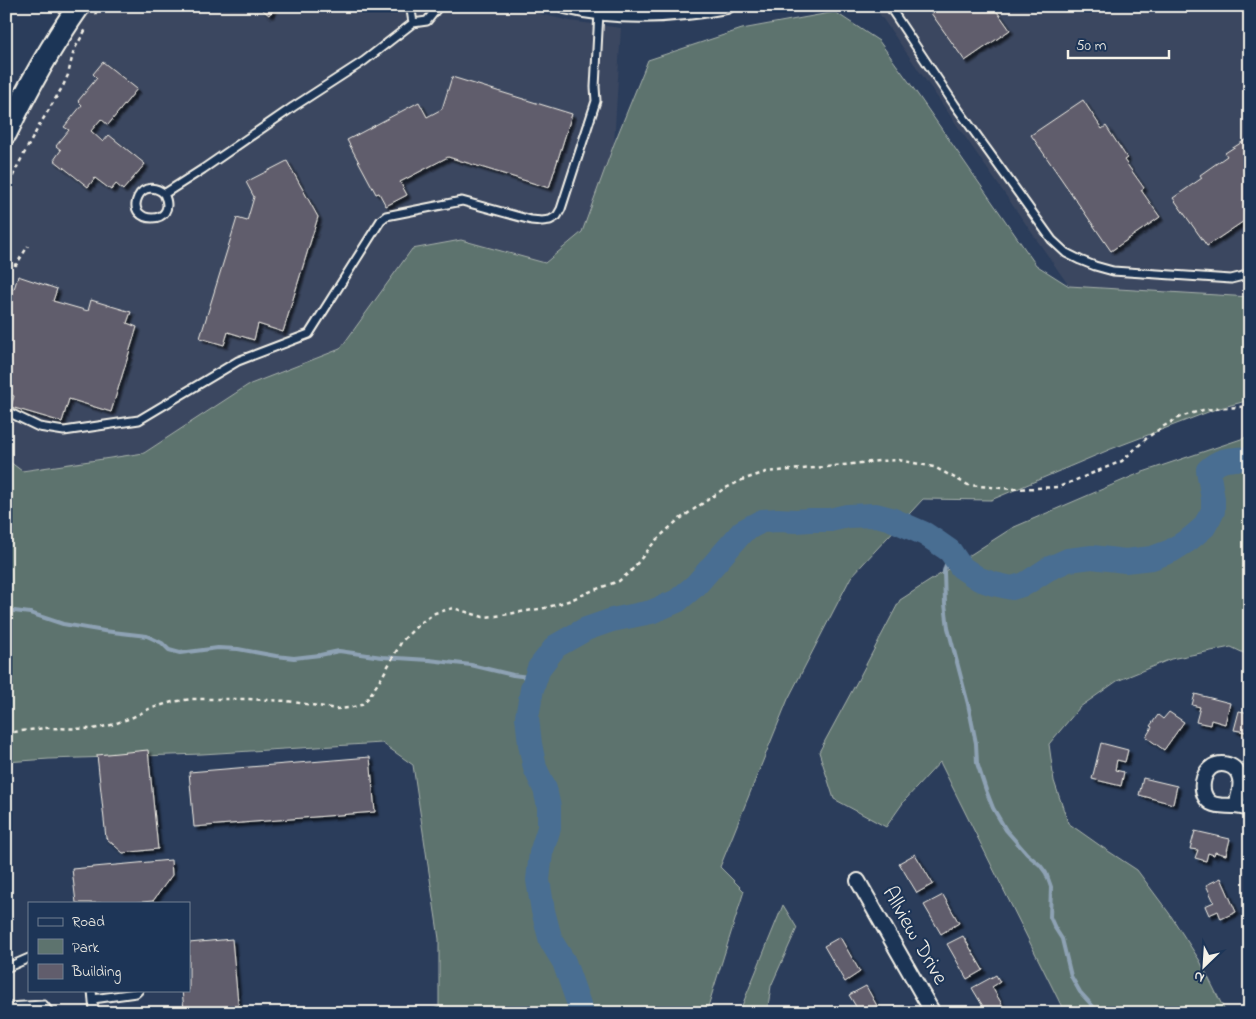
<svg xmlns="http://www.w3.org/2000/svg" width="1256" height="1019" viewBox="0 0 1256 1019" font-family="'Indie Flower',sans-serif">
	<style>
		.built { fill: #3b4760 }
		.green { fill: #5d736e; stroke: #a8b2ab }
		.lines { fill: none; stroke-linecap: round; stroke-linejoin: round }
		.stream { stroke: #8ea2b4; stroke-width: 4 }
		.river { stroke: #4a6e92; stroke-width: 24 }
		.building { fill: #615d6c; stroke: #f4f1e8; filter: url(#shadow) }
		.lane-casing { stroke: #f4f1e8; stroke-width: 11 }
		.street-casing { stroke: #f4f1e8; stroke-width: 18 }
		.primary-casing { stroke: #f4f1e8; stroke-width: 25 }
		.path { stroke: #f4f1e8; stroke-width: 2.5; stroke-dasharray: 4 4; stroke-linecap: butt }
		.lane { stroke: #1d3557; stroke-width: 7 }
		.street { stroke: #1d3557; stroke-width: 14 }
		.primary { stroke: #1d3557; stroke-width: 21 }
		.labels { text-anchor: middle; dominant-baseline: central; stroke-width: 4; stroke-linejoin: round; paint-order: stroke }
		.street-label { font-size: 22px; fill: #f4f1e8; stroke: #1d3557 }
	</style>
	<defs>
		<filter id="shadow"><feDropShadow dx="3.5" dy="3.5" stdDeviation="1" flood-color="#0009"/></filter>
	</defs>
	<rect width="100%" height="100%" fill="#2b3d5b"/>
	<filter id="ink" filterUnits="userSpaceOnUse"><feTurbulence type="fractalNoise" baseFrequency=".02" numOctaves="2"/><feDisplacementMap in="SourceGraphic" scale="10" xChannelSelector="R" yChannelSelector="G"/><feConvolveMatrix kernelMatrix="1 2 1 2 8 2 1 2 1" color-interpolation-filters="sRGB"/></filter>
	<g filter="url(#ink)">
		<!-- built -->
		<path class="built" d="M93,6H516L544,15L570,21L621,28L614,144L582,232L544,263L461,240L412,249L340,349L248,385L144,453L22,471L6,459V160L29,113L61,55Z
			M874,6H1250V297L1069,286Z"/>
		<!-- green -->
		<path class="green" d="M835,12L879,41L909,82L1036,265L1069,286L1250,297V400L1216,409L1111,449L991,500L923,499L851,577L788,699L720,867L744,891L706,1013H422L439,1007V939L413,765L382,743L202,754L49,759L6,762V459L22,471L144,453L248,385L340,349L412,249L461,240L545,263L582,232L614,144L648,60L742,29Z
			M1250,436V656L1231,647L1171,659L1117,681L1080,707L1049,744L1054,781L1068,823L1102,847L1137,870L1169,913L1200,961L1226,1013H1065L940,762L905,800L886,827L834,799L819,752L859,678L900,600L1012,528L1140,473Z
			M783,905L797,928L771,986L767,1013H739Z"/>
		<g class="lines">
			<!-- stream -->
			<path class="stream" d="M950,551L944,571L945,604L948,628L968,704L976,743L977,763L986,790L993,808L1006,830L1027,854L1040,865L1046,873L1051,887L1050,917L1055,928L1062,939L1071,976L1080,992L1099,1013
				M6,610L30,613L63,624L104,631L147,636L162,643L169,650L180,653L218,648L238,649L276,656L294,658L320,655L339,651L382,657L429,660L471,665L513,675L536,678"/>
			<!-- river -->
			<path class="river" d="M582,1013L564,962L551,941L543,911L538,880L541,853L549,828V807L545,789L535,768L530,744L527,717L532,689L539,668L556,646L586,629L612,620L651,612L677,601L696,585L743,531L762,521L778,520L796,521L810,520H830L847,516L876,515L891,519L925,534L937,542L950,551L961,567L979,579L994,584L1012,588L1025,584L1048,569L1068,560L1092,557L1125,561L1152,558L1171,551L1190,539L1204,527L1213,511V499L1208,470C1223,457 1231,460 1250,458"/>
		</g>
		<!-- building -->
		<path class="building" d="M258,6H276L269,15Z
			M926,6H993L1010,30L965,61Z
			M103,62L137,89L108,125L101,119L91,131L103,142L109,135L145,164L123,190L116,184L111,190L95,178L88,187L54,160L61,150L56,146L69,130L64,127L82,105L78,101L97,78L93,74Z
			M452,77L572,114L549,188L448,157L400,182L407,195L386,206L379,193L376,194L347,140L419,102L427,117L442,109Z
			M1083,100L1102,129L1106,126L1127,158L1124,160L1144,188L1141,190L1160,217L1111,251L1031,135Z
			M1250,137V217L1207,246L1173,198L1202,178L1200,175L1227,156L1225,153Z
			M287,161L318,217L283,332L258,324L254,340L228,332L224,345L200,338L237,218L247,221L254,197L246,182Z
			M18,276L57,289L53,301L88,311L91,300L131,312L127,323L137,327L111,412L69,399L62,422L11,407L14,396L6,393V286L14,289Z
			M1195,694L1230,703L1225,724L1211,720L1210,725L1196,722L1200,707L1192,705Z
			M1239,711L1250,713V738L1245,737L1246,732L1234,730Z
			M1169,712L1184,722L1164,750L1146,737L1152,727L1150,726L1158,715L1163,719Z
			M1101,743L1128,750L1125,762L1117,760L1115,770L1124,772L1121,786L1092,779Z
			M148,750L158,849L123,853L106,838L97,755Z
			M370,757L375,812L194,827L189,772Z
			M1143,778L1177,786L1173,804L1139,795Z
			M1195,831L1230,839L1226,855L1215,852L1214,855L1208,853L1206,861L1195,858L1198,850L1190,849Z
			M915,854L933,884L917,893L899,863Z
			M171,860L172,875L153,901L130,903H76L72,869Z
			M1221,878L1236,912L1221,919L1218,911L1209,915L1205,906L1214,902L1206,885Z
			M943,895L959,923L941,934L924,905Z
			M963,936L983,970L967,979L947,944Z
			M840,937L860,972L845,982L824,946Z
			M232,939L239,1013H182L184,1010L182,990H189V943Z
			M996,975L1000,982L992,987L1007,1013H987L972,988Z
			M866,986L881,1013H860L849,995Z
			M160,1010L164,1013H134Z"/>
		<g class="lines">
			<defs>
				<path id="lane" d="M413,6L411,10L413,23
					M889,6L955,105L1052,240L1066,253L1080,260L1095,266L1113,271L1231,279L1243,276L1250,272
					M164,194C156,186 143,186 138,197C125,224 180,227 164,194L203,169L293,107L364,61L413,23L427,21L439,6
					M6,411L39,427L64,431L139,420L238,361L309,334L381,220L386,216L462,201L531,220L542,221L550,220L557,216L561,209L596,101L595,87L599,12
					M6,968L29,958
					M92,990L94,1013
					M93,999L136,993L139,990
					M6,1007L44,1005L50,1013"/>
				<path id="street" d="M565,6C617,19 675,16 727,6
					M1236,806C1238,798 1242,787 1240,779C1239,772 1234,767 1228,765C1203,758 1195,793 1211,803C1218,807 1227,805 1234,806C1240,806 1245,808 1250,809
					M858,881L933,1013"/>
				<path id="primary" d="M6,133C27,89 51,46 79,6"/>
			</defs>
			<!-- lane casing -->
			<use href="#lane" class="lane-casing"/>
			<!-- street casing -->
			<use href="#street" class="street-casing"/>
			<!-- primary casing -->
			<use href="#primary" class="primary-casing"/>
			<!-- path -->
			<path class="path" d="M95,14L100,6
				M6,191L18,165L39,126L63,86L68,75L71,62L74,50L86,29
				M6,263L16,265L28,246
				M6,734L13,732L46,728L93,729L111,725L131,718L149,709L172,702L191,699H247L287,701L337,709L349,708L361,705L368,698L382,677L402,641L419,624L435,613L453,608L483,617L496,616L545,608L568,601L594,590L619,581L631,571L656,540L677,521L722,490L742,480L766,472L826,467L879,461L899,460L934,467L968,485L1013,489L1059,487L1122,461L1148,437L1164,426L1180,417L1203,410L1250,406"/>
			<!-- lane -->
			<use href="#lane" class="lane"/>
			<!-- street -->
			<use href="#street" class="street"/>
			<!-- primary -->
			<use href="#primary" class="primary"/>
		</g>
	</g>
	<g class="labels">
		<!-- street labels -->
		<g class="street-label">
			<text transform="translate(914 936) rotate(60)">Allview Drive</text>
		</g>
	</g>
	<!-- margin -->
	<rect width="1256" height="1019" fill="none" stroke="#1d3557" stroke-width="25"/>
	<rect x="12" y="12" width="1231" height="994" fill="none" stroke="#f4f1e8" stroke-width="2" filter="url(#ink)"/>
	<!-- legend -->
	<rect x="28" y="902" width="162" height="90" fill="#1d3557" stroke="#738091"/>
	<rect x="38" y="918" width="25" height="8" fill="#1d3557" stroke="#738091"/>
	<text x="72" y="926" font-size="15" fill="#f4f1e8">Road</text>
	<rect x="38" y="939" width="25" height="15" fill="#5d736e" stroke="#738091"/>
	<text x="72" y="952" font-size="15" fill="#f4f1e8">Park</text>
	<rect x="38" y="964" width="25" height="15" fill="#615d6c" stroke="#738091"/>
	<text x="72" y="976" font-size="15" fill="#f4f1e8">Building</text>
	<!-- north arrow -->
	<g transform="translate(1204 966) rotate(205)" stroke="#1d3557" stroke-width="4" paint-order="stroke">
	<path d="M0-4L9 19L0 12L-9 19Z" fill="#f4f1e8"/>
	<text y="-8" font-size="14" font-weight="bold" text-anchor="middle" fill="#f4f1e8">N</text>
	</g>
	<!-- scale -->
	<path d="M1068 50v8h101v-8" fill="none" stroke="#f4f1e8" stroke-width="2.5"/>
	<text x="1076" y="50" font-size="15" fill="#f4f1e8" stroke="#1d3557" stroke-width="4" paint-order="stroke">50 m</text>
</svg>
